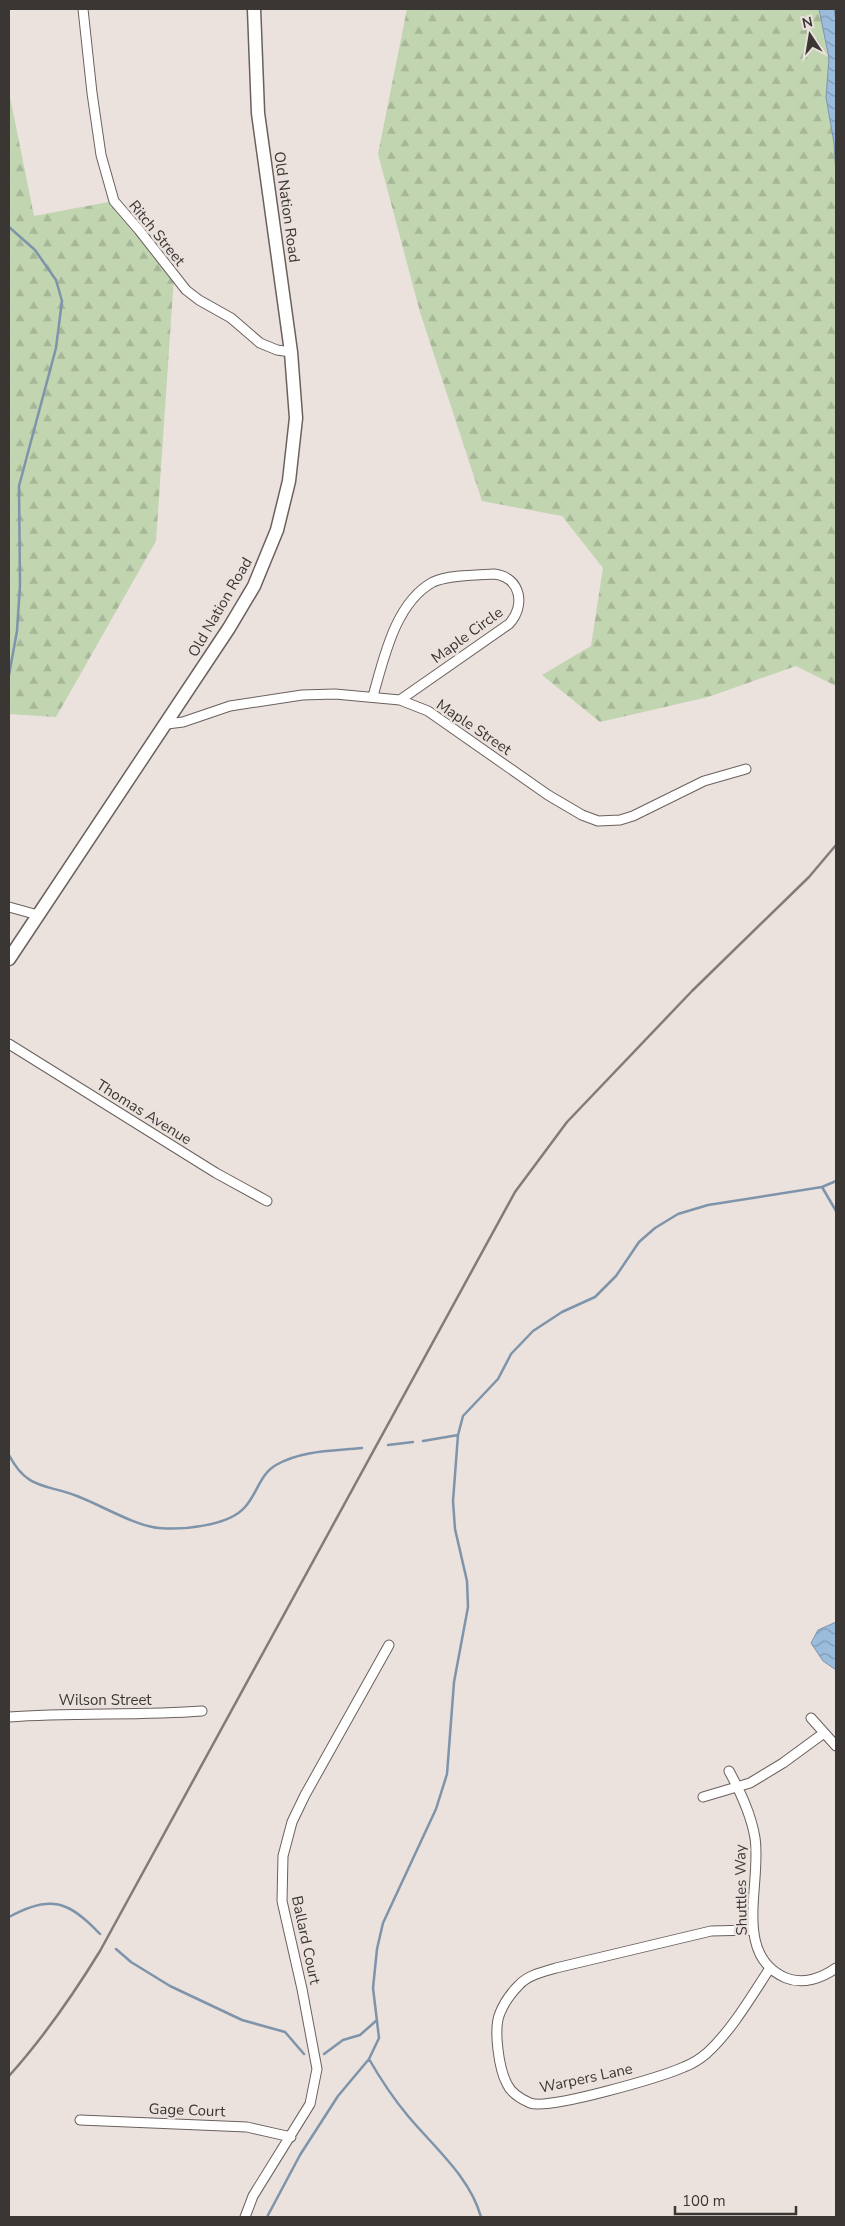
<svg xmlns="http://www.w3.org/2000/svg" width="845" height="2226" viewBox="0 0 845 2226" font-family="'Nunito Sans',sans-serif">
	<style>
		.forest { fill: url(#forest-firs) }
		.water { fill: url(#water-waves); stroke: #7e94aa }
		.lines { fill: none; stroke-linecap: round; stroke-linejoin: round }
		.stream { stroke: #7e94aa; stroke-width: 2.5 }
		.minor-casing { stroke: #6a615e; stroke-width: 11 }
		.secondary-casing { stroke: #6a615e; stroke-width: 15 }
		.minor { stroke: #fff; stroke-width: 9 }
		.secondary { stroke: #fff; stroke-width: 12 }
		.rail { stroke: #827c79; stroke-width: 2.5 }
		.labels { text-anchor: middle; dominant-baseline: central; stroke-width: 5; stroke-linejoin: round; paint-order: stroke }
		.street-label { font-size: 15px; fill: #3a3634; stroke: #ebe1dd }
	</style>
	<defs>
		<pattern id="forest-firs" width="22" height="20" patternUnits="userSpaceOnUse" patternTransform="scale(1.25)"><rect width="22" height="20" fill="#c0d5b0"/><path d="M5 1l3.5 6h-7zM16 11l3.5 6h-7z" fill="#a6b798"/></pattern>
		<pattern id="water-waves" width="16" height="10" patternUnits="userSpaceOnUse" patternTransform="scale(1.25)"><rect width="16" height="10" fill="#9bbcdc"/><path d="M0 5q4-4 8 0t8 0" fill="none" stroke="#7f9ab3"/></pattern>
	</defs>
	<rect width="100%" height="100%" fill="#ebe1dd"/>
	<!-- forest -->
	<path class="forest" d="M407,9H819L829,58L826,98L834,143L836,174V686L796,666L708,697L600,722L542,675L591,646L603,568L562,516L482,501L420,312L378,154Z
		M9,92L34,216L114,201L174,276L156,541L56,717L9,714Z"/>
	<!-- water -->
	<path class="water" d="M819,9H834L836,20V174L834,143L826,97L829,58Z
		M836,1622V1670L823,1661L811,1643L818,1630Z"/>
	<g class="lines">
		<!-- stream -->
		<path class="stream" d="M9,227L35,250L56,280L62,301L56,348L19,486L20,585L17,631L9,675
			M822,1187L836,1211
			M423,1441L458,1435
			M388,1445L413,1442
			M9,1455C27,1490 46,1484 77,1496C101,1505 135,1526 159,1528C182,1530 229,1526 245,1507C257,1494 260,1474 276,1465C302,1450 334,1451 362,1448
			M9,1917C50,1894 69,1901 100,1934
			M116,1949L131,1962L170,1986L242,2020L285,2032L304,2054
			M324,2054L343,2040L360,2035L377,2020
			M369,2059C381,2080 393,2098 408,2116C434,2147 470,2177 481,2217
			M267,2217L300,2155L338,2096L369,2059L379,2038L373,1988L377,1949L383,1923L436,1809L447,1774L454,1682L468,1607L467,1581L455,1529L453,1501L458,1435L463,1416L498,1379L511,1354L533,1331L562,1312L595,1297L616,1276L639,1242L655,1228L678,1214L708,1205L822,1187L836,1181"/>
		<defs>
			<path id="minor" d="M83,9L92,93L101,155L114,201L139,230L186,290L199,300L231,318L260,343L277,350L291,352
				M373,696C384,658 395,603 433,582C448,575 477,575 494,574C521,577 526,606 509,624L400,700
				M167,724L183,722L230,706L302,695L335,694L400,700L428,711L548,795L582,815L598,821L620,820L633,816L704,781L746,769
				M9,907L38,915
				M9,1044L216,1173L267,1201
				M9,1717C73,1712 138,1716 202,1711
				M811,1718L836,1746
				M729,1771C741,1793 751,1814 755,1838C762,1883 732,1955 786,1978C803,1985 822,1978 836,1968
				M703,1797L750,1783L783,1763L824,1733
				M753,1930L711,1931L556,1968C543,1972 528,1975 519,1985C511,1993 504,2003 500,2013C493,2029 499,2069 507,2084C511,2093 521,2099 530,2103C550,2110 661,2077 684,2067C692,2064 700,2059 707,2053C732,2030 751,1997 770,1968
				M80,2120L247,2127L291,2137
				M245,2217L253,2196L310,2104L317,2069L302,1989L282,1901L283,1856L292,1822L305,1795L389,1645"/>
			<path id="secondary" d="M9,959L229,628L254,586L277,530L289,481L296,418L291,352L258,113L254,9"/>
		</defs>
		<!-- minor casing -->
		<use href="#minor" class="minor-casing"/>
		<!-- secondary casing -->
		<use href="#secondary" class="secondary-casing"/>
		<!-- minor -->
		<use href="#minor" class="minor"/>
		<!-- secondary -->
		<use href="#secondary" class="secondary"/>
		<!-- rail -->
		<path class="rail" d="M9,2076C44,2037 73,1995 100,1951L515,1192L567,1122L692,991L809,877L836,845"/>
	</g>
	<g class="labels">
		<!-- street labels -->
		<g class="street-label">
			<text transform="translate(287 207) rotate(82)">Old Nation Road</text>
			<text transform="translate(157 233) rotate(51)">Ritch Street</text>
			<text transform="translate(220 607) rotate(-60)">Old Nation Road</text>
			<text transform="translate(467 635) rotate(-36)">Maple Circle</text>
			<text transform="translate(474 727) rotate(34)">Maple Street</text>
			<text transform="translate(144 1112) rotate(32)">Thomas Avenue</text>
			<text x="105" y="1700">Wilson Street</text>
			<text transform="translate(741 1890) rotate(-91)">Shuttles Way</text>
			<text transform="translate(306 1940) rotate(78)">Ballard Court</text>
			<text transform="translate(586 2078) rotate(-12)">Warpers Lane</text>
			<text transform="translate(187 2110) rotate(2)">Gage Court</text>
		</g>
	</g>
	<!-- border -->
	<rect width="845" height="2226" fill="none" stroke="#3a3634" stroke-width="20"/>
	<!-- north arrow -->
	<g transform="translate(810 35) rotate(348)" stroke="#ebe1dd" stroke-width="4" paint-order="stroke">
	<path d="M0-4L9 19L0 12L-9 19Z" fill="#3a3634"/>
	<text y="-8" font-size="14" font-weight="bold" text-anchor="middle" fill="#3a3634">N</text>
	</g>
	<!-- scale -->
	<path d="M675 2206v8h121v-8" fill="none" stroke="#3a3634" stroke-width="2.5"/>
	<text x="682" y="2206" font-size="15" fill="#3a3634" stroke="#ebe1dd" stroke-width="4" paint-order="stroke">100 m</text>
</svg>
